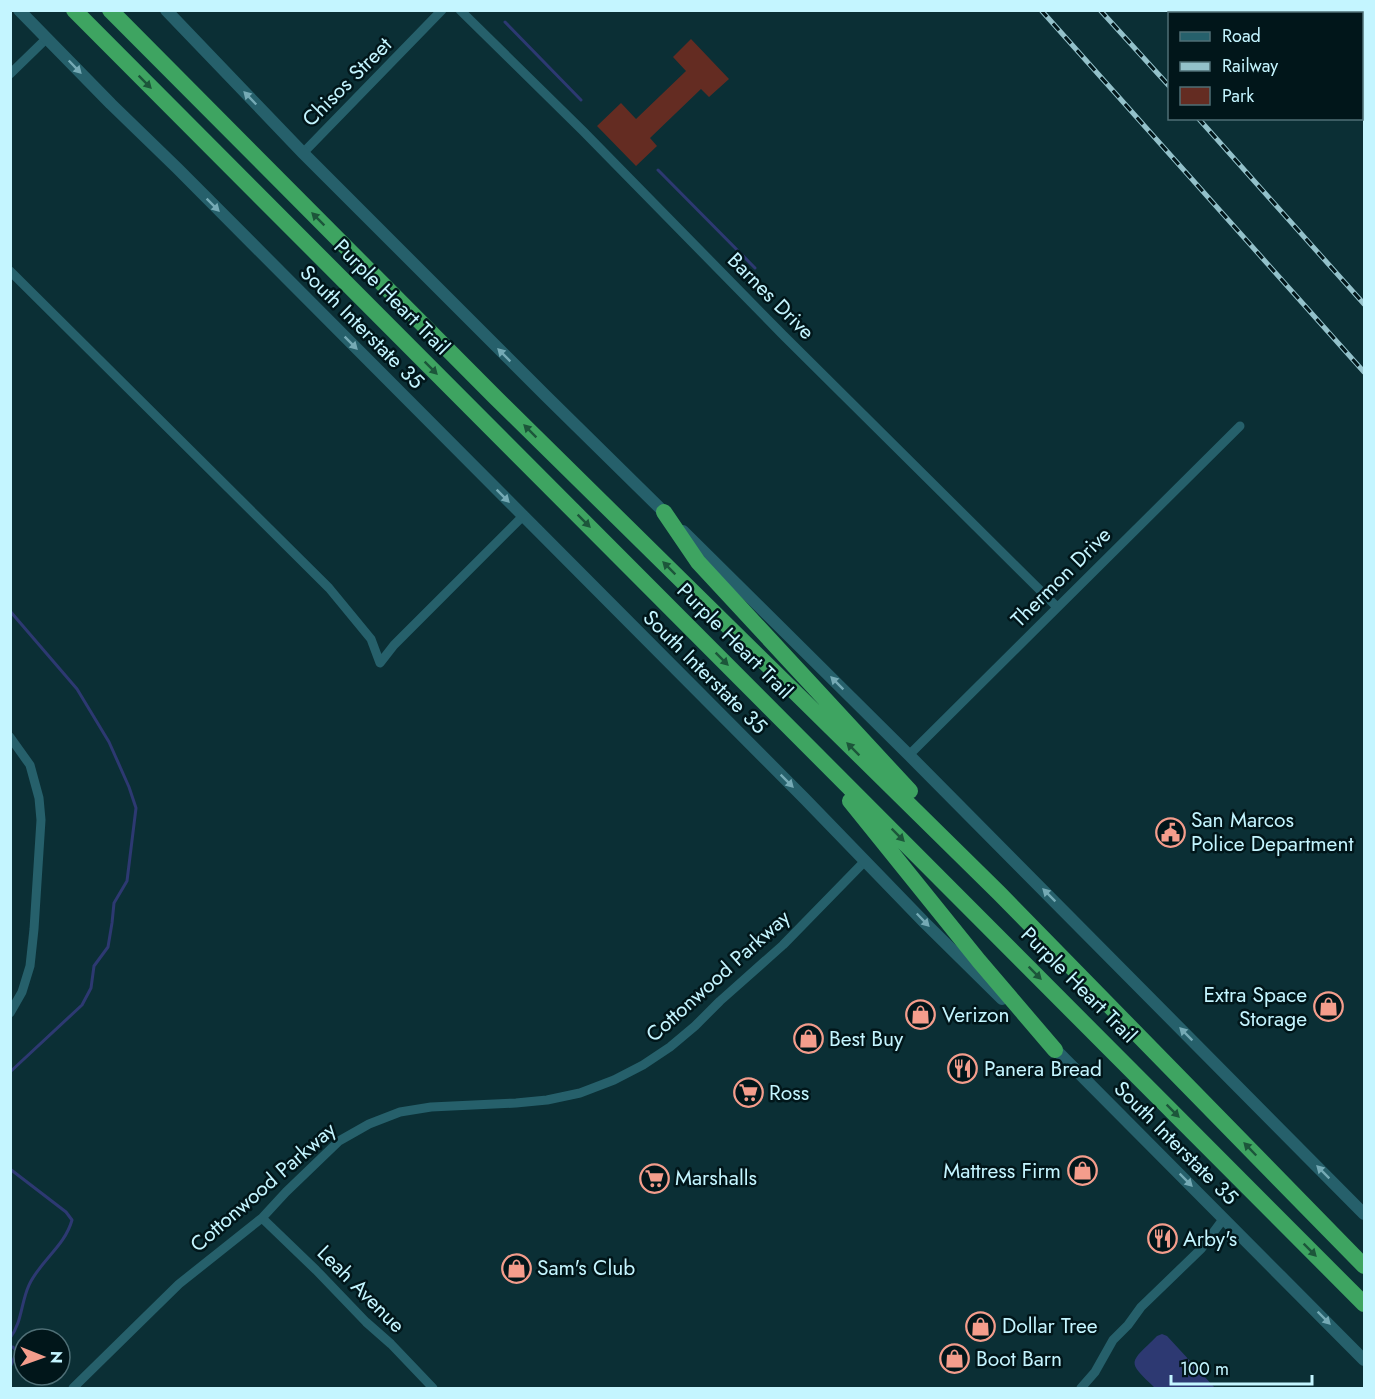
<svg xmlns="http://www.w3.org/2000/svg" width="1375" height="1399" viewBox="0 0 1375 1399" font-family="Jost,sans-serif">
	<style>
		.green { fill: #642c22 }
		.water { fill: #2d3972 }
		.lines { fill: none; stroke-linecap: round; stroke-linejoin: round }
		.stream { stroke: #2d3972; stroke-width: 3 }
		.minor { stroke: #26606b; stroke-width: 9 }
		.secondary { stroke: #26606b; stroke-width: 12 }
		.motorway { stroke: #3ea461; stroke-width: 16 }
		.rail-casing { stroke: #93c1ca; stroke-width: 5 }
		.rail { stroke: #01161a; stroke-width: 3; stroke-dasharray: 9; stroke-linecap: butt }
		.oneway { fill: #75aab5 }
		.oneway2 { fill: #1c563a }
		.labels { text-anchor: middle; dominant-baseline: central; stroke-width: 5; stroke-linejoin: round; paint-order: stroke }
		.street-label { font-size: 21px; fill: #c4f5ff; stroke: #01161a }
		.poi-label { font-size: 21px; fill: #c4f5ff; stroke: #01161a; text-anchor: start }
	</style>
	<rect width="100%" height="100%" fill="#0b2f35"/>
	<!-- green -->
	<path class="green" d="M691,39L729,79L709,97L701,89L650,138L657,146L636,166L597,126L621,103L636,119L686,71L673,57Z"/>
	<!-- water -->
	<path class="water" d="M1162,1334L1167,1336L1215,1388H1155C1126,1360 1129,1364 1157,1336Z"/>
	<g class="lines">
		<!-- stream -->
		<path class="stream" d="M505,22L581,100
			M658,170L755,268
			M10,611L77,689L109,742L129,787L136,808L127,881L114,903L112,923L108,947L94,966L91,988L82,1005L10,1072
			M10,1169L66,1212L72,1220C65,1246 40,1261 29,1285C21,1302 22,1323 10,1338
			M10,1347H13L17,1352L10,1367"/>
		<!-- minor -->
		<path class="minor" d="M460,10L583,131L783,335L1057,607
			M10,74L47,38
			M303,153L442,10
			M10,271L329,588L371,639L380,663L394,645L523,516
			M10,737L30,765L39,798L41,820L34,929L30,966L22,992L10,1013
			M909,755L1240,426
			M262,1218L316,1270L366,1322L391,1344L433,1388
			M73,1388L179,1284L262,1218L286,1192L339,1141L369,1124L400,1112L431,1107L516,1103L547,1100L580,1093L614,1080L643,1065L670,1047L695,1026L720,1001L783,945L865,861
			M1081,1388L1095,1372L1113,1340L1128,1325L1141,1307L1201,1249L1224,1218"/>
		<!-- secondary -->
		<path class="secondary" d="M19,10L111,104L177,168L805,799L925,923L1002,999
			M166,10L303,153L546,396L668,516
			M683,531L909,755L1364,1214
			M1050,1044L1364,1360"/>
		<!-- motorway -->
		<path class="motorway" d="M74,10L1364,1304
			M110,10L496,398L999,893L1364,1266
			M664,512L698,562L910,791
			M850,801L979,961L1055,1050"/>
		<defs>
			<path id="rail" d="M1041,10L1364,372
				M1100,10L1170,87
				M1198,118L1364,304"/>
		</defs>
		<!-- rail casing -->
		<use href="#rail" class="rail-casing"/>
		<!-- rail -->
		<use href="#rail" class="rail"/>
	</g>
	<!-- one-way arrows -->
	<defs><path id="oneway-solid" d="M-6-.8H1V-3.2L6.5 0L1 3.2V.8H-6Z" transform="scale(1.5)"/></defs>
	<g class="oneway">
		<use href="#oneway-solid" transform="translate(75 67) rotate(46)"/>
		<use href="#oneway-solid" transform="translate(250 98) rotate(-134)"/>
		<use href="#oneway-solid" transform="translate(213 205) rotate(45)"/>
		<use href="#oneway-solid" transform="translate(351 343) rotate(45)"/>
		<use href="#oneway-solid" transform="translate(504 355) rotate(-135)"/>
		<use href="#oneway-solid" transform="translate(503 496) rotate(45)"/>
		<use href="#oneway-solid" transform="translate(837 683) rotate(-135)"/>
		<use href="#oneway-solid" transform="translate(787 781) rotate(45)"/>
		<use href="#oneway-solid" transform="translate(1049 895) rotate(-135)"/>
		<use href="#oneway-solid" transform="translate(923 920) rotate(46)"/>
		<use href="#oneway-solid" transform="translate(1186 1034) rotate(-135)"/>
		<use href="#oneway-solid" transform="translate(1323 1172) rotate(-135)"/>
		<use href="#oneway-solid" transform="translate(1186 1180) rotate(45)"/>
		<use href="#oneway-solid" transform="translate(1324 1318) rotate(45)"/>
	</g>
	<g class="oneway2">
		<use href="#oneway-solid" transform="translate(145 82) rotate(45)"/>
		<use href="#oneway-solid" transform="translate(318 219) rotate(-135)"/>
		<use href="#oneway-solid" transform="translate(431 368) rotate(45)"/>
		<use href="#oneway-solid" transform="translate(530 431) rotate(-135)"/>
		<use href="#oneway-solid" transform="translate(584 521) rotate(45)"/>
		<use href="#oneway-solid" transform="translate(669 568) rotate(-135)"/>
		<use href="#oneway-solid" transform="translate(722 659) rotate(45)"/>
		<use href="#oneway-solid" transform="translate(853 749) rotate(-135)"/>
		<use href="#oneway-solid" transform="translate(898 835) rotate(45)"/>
		<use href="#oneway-solid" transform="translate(1035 973) rotate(45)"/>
		<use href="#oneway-solid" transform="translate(1173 1111) rotate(45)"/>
		<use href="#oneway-solid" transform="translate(1250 1149) rotate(-134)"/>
		<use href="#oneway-solid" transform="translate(1310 1250) rotate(45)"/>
	</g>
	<!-- icons -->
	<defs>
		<symbol id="civic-ring" viewBox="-11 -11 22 22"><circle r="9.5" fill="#01161a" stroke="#f49d8c" stroke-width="1.5"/><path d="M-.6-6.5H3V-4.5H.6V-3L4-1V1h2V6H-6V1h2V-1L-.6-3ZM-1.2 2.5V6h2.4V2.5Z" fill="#f49d8c"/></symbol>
		<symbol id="shop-ring" viewBox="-11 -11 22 22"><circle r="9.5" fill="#01161a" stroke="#f49d8c" stroke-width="1.5"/><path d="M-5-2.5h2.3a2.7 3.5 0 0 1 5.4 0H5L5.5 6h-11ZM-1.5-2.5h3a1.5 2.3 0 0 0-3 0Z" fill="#f49d8c"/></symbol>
		<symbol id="restaurant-ring" viewBox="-11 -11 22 22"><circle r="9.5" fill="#01161a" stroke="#f49d8c" stroke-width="1.5"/><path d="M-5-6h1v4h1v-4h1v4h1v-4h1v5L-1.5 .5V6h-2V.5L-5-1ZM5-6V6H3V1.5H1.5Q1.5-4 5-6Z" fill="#f49d8c"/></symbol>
		<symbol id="supermarket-ring" viewBox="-11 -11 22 22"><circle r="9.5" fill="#01161a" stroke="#f49d8c" stroke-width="1.5"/><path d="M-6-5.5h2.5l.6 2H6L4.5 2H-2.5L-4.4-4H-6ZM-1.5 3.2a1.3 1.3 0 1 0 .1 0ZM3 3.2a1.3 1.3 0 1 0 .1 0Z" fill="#f49d8c"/></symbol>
	</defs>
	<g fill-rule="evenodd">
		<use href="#civic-ring" x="1154" y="816" width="33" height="33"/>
		<use href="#shop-ring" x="1312" y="990" width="33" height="33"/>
		<use href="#shop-ring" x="904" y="998" width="33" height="33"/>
		<use href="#shop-ring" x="792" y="1022" width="33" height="33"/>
		<use href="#restaurant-ring" x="946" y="1052" width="33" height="33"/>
		<use href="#supermarket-ring" x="732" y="1076" width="33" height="33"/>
		<use href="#shop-ring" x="1066" y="1154" width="33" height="33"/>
		<use href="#supermarket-ring" x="638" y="1162" width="33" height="33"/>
		<use href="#restaurant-ring" x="1146" y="1222" width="33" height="33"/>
		<use href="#shop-ring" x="500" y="1252" width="33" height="33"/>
		<use href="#shop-ring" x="964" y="1310" width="33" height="33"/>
		<use href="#shop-ring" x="938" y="1342" width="33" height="33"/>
	</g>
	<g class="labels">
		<!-- street labels -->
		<g class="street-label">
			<text transform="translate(347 82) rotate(-45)">Chisos Street</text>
			<text transform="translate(771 296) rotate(45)">Barnes Drive</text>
			<text transform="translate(392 297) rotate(45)">Purple Heart Trail</text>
			<text transform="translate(362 327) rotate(45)">South Interstate 35</text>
			<text transform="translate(1061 577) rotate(-45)">Thermon Drive</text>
			<text transform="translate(735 641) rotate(45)">Purple Heart Trail</text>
			<text transform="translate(705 672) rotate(45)">South Interstate 35</text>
			<text transform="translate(718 976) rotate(-42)">Cottonwood Parkway</text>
			<text transform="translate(1079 985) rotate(45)">Purple Heart Trail</text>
			<text transform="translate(1176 1143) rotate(45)">South Interstate 35</text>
			<text transform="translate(263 1187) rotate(-41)">Cottonwood Parkway</text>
			<text transform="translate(361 1289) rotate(45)">Leah Avenue</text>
		</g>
		<!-- poi labels -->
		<g class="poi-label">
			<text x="1191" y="820">San Marcos<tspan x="1191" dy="24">Police Department</tspan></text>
			<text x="1307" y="995" text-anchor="end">Extra Space<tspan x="1307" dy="24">Storage</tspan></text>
			<text x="942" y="1015">Verizon</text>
			<text x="829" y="1039">Best Buy</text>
			<text x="984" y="1069">Panera Bread</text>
			<text x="769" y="1093">Ross</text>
			<text x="1061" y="1171" text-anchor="end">Mattress Firm</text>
			<text x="675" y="1178">Marshalls</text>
			<text x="1183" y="1239">Arby's</text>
			<text x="537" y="1268">Sam's Club</text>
			<text x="1002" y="1326">Dollar Tree</text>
			<text x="976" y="1359">Boot Barn</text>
		</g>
	</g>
	<!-- border -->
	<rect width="1375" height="1399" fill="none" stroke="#c4f5ff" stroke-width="24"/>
	<!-- legend -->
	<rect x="1168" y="12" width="195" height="108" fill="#01161a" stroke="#4f6f76" stroke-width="1.5"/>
	<rect x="1180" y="32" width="30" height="9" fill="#26606b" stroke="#4f6f76" stroke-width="1.5"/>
	<text x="1222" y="42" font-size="18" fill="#c4f5ff">Road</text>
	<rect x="1180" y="62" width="30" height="9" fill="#93c1ca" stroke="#4f6f76" stroke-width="1.5"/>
	<text x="1222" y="72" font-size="18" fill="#c4f5ff">Railway</text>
	<rect x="1180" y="87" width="30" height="18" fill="#642c22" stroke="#4f6f76" stroke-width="1.5"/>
	<text x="1222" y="102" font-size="18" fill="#c4f5ff">Park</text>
	<!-- north arrow -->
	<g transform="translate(42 1357) rotate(91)"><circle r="28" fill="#01161a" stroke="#4f6f76" stroke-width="1.5"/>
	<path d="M0-4.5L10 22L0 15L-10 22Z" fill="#f49d8c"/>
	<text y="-9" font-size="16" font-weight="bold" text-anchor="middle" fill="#c4f5ff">N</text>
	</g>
	<!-- scale -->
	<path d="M1171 1375v9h141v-9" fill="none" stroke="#c4f5ff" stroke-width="3"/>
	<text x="1180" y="1375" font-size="18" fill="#c4f5ff" stroke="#01161a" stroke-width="4.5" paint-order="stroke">100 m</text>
</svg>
